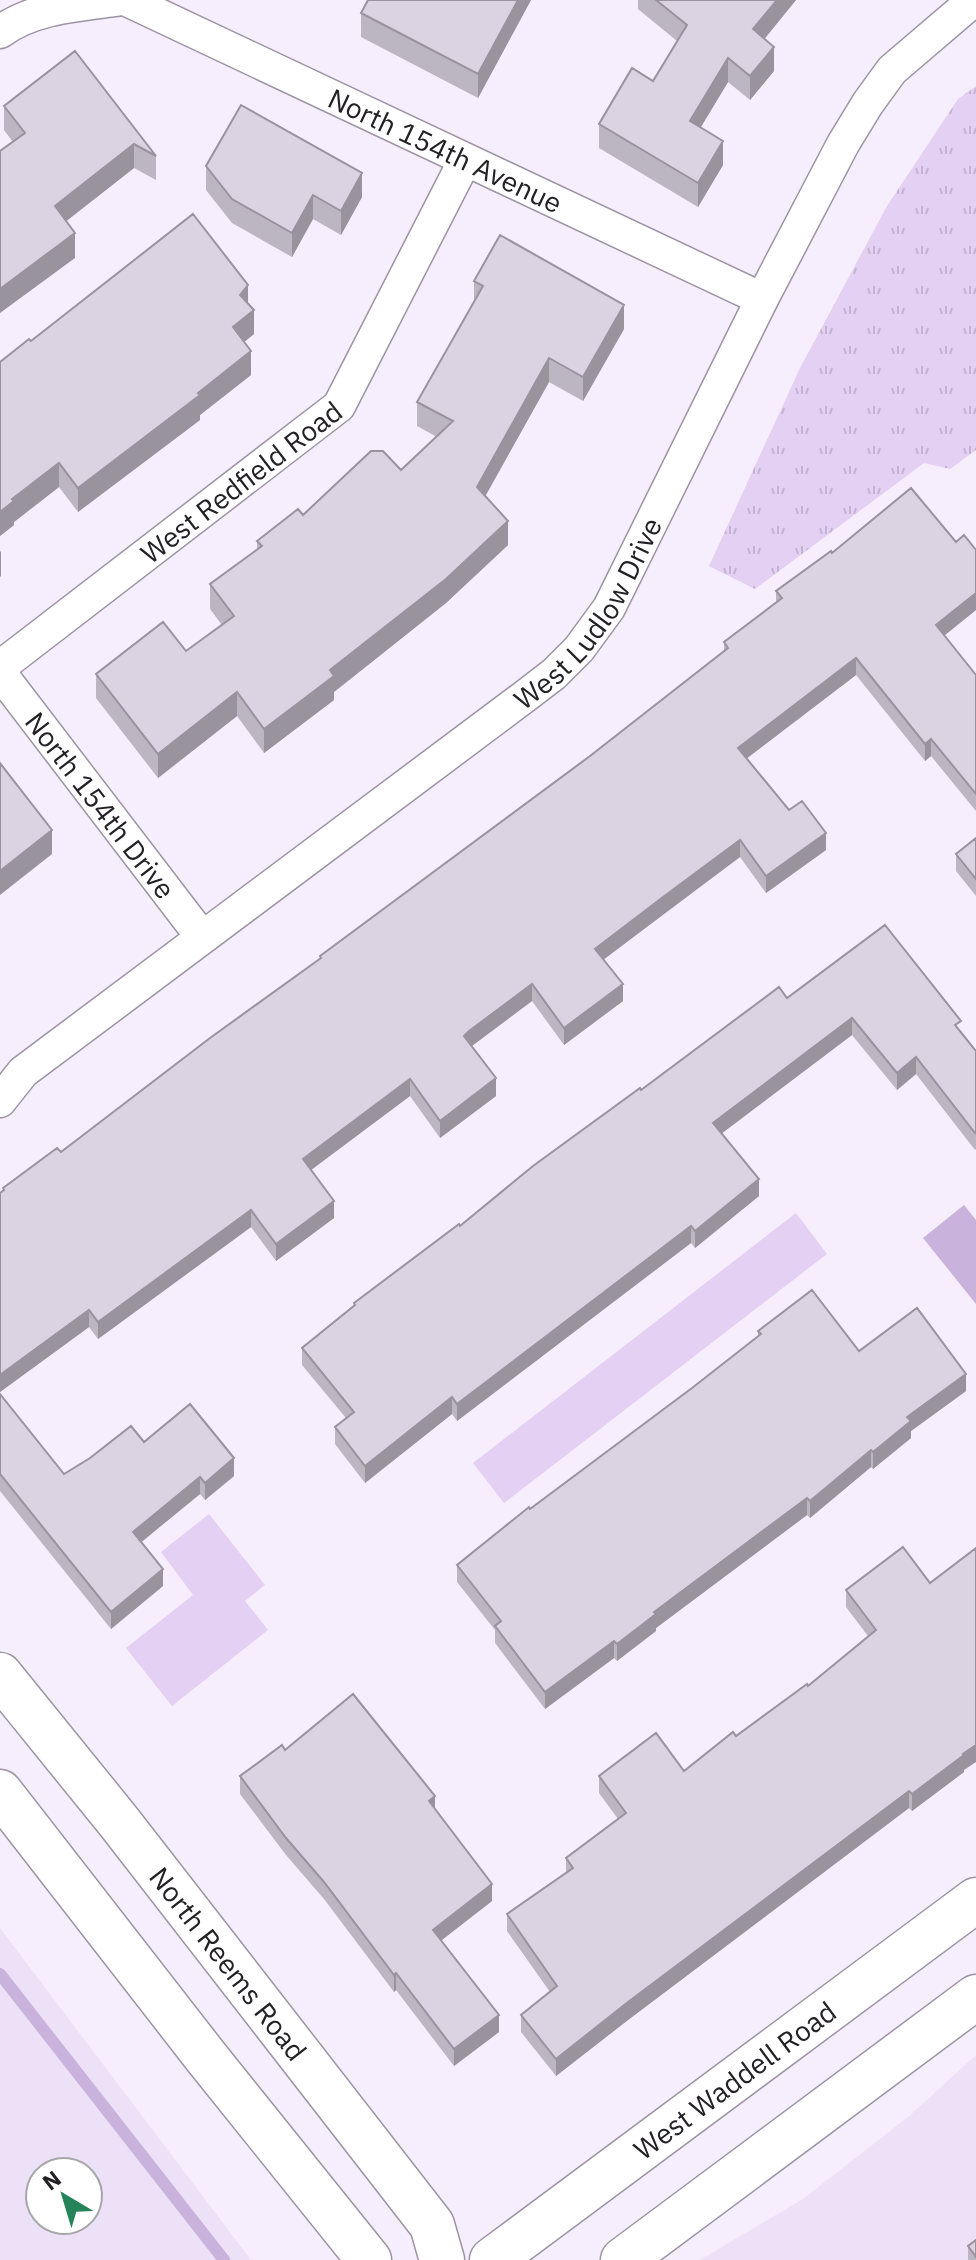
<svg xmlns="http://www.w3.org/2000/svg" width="976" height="2260" viewBox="0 0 976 2260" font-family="'IBM Plex Sans',sans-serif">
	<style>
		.built { fill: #ede1f8; fill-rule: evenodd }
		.grass { fill: #e3d0f3 }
		.park { fill: url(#park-tufts) }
		.water { fill: #c9b2db }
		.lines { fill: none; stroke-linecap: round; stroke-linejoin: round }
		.stream { stroke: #c9b2db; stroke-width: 12 }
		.street-casing { stroke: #9d94a3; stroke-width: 35 }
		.secondary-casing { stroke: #9d94a3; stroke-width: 47 }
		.street { stroke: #fff; stroke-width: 32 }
		.secondary { stroke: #fff; stroke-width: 44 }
		.wall { fill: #bcb5c2 }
		.shaded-wall { fill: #99939e }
		.building { fill: #dbd2e2; stroke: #99939e; stroke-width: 2 }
		.labels { text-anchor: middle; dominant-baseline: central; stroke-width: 6; stroke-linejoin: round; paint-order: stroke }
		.street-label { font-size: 28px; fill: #242126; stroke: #fff }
	</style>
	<defs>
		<pattern id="park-tufts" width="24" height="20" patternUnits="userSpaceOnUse" patternTransform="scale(2)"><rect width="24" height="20" fill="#e3d0f3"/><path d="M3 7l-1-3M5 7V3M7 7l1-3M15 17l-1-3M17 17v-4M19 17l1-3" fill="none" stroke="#c3b2d0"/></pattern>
	</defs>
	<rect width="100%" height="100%" fill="#f6edfd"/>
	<!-- built -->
	<path class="built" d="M0,1928L251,2260H0ZM88,2172V2220H40V2172Z
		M976,2055V2260H700L803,2199L908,2117Z"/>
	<!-- grass -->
	<path class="grass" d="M796,1213L827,1254L504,1503L473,1463Z
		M209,1514L265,1585L245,1601L268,1630L172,1706L126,1648L193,1595L161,1552Z"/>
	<!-- park -->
	<path class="park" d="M976,86V450L950,469L924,463L755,589L709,566L800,368L887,206L958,99Z"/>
	<!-- water -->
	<path class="water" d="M964,1205L976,1220V1304L923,1238Z"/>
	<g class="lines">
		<!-- stream -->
		<path class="stream" d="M0,1974L224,2260"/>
		<defs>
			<g id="street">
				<path id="s1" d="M127,0L762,299"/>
				<path d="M0,32C32,8 77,5 116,0"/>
				<path id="s2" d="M0,667L339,406L465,160"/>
				<path id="s3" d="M0,673L202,937"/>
				<path id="s4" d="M0,1101L23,1072L524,697L554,674L579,649L609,608L762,299L843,144L868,103L892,70L974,0"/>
			</g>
			<g id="secondary">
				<path id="s5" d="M0,1675L119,1822L432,2225L442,2260"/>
				<path d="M0,1792L206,2057L369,2260"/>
				<path id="s6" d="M492,2260L976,1900"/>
				<path d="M623,2260L976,1997"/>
			</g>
		</defs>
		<!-- street casing -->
		<use href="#street" class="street-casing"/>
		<!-- secondary casing -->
		<use href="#secondary" class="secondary-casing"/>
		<!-- street -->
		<use href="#street" class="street"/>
		<!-- secondary -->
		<use href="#secondary" class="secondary"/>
	</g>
	<!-- wall -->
	<path class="wall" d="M368,0H531L478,98L361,37V13Z
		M638,0H796L764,39L774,71L750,100L728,82L701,127L723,165L698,207L599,148V124L653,81L677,41L638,9Z
		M75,51L156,156V180L134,168L66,221L75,258L13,142L4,130V106Z
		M206,166L362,197L341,235L313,219L292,257L232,223L206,190Z
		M474,281L624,329L583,401L549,382L485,496L508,545L446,603L334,692V700L264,753L237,716L158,778L96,698V674L186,651L222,625L210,609V584L257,549V541L303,515L401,470L437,437L417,426V402L474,302Z
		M248,304L254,334L244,342L251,375L200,415V420L78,512L59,487L14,522V525L0,536L31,341Z
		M956,542L976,550V610L944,636L976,675V811L931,756L925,761L856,675L746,759L789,810L826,850L766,893L740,857L663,914L603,960L623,1001L564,1045L532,1001L472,1046L496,1096L440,1138L410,1096L311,1170L334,1218L276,1261L251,1227L98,1339L89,1327L0,1392V1193L3,1191V1188L61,1152L320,959V956L590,756L724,652V642L776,602V591L832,553Z
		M976,838V896L956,871V854Z
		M787,998L961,1031L976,1051V1149L975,1150L916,1074L897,1090L852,1035L722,1133L759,1196L695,1248L691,1243L457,1421L452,1414L365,1483L335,1444V1427L346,1418L302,1365V1348L354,1306V1303L460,1226L641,1090Z
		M758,1331L859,1351L966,1391L911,1431V1438L873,1469L871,1467L810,1518L807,1515L656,1628V1631L617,1661L614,1658L545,1709L495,1643V1630L457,1582V1565L692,1388L758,1337Z
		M0,1394L64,1474L144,1442L234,1476L205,1500L200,1494L141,1542L163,1586L111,1629L0,1491Z
		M903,1547L964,1772L912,1811L909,1808L628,2020L556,2076L521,2032V2015L550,1992L507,1931V1914L566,1873V1858L618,1819L599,1793V1776L684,1771L808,1686L868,1636L846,1607V1590Z
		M285,1750L435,1809L492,1901L441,1940L499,2032L454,2066L396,1990L394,1992L324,1899L286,1855L240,1794V1776Z
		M976,2240V2260H968V2246Z"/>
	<!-- shaded-wall -->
	<path class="shaded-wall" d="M518,0H531L478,98V74Z
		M777,0H796L753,53V29Z
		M774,47V71L750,100V76Z
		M728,58V82L690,145V121Z
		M723,141V165L698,207V183Z
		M134,144V168L55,230V206Z
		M362,173V197L341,235V211Z
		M313,195V219L292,257V233Z
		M75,233V258L0,313V289Z
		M248,285V309L240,295Z
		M624,305V329L583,401V377Z
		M254,310V334L233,351V327Z
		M251,351V375L200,415V420L78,512V488Z
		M549,358V382L477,511V487Z
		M59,463V487L14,522V525L0,536V512L12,499Z
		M508,521V545L446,603L334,692V700L264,753V729L330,670Z
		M1,551V576L0,577V552Z
		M976,593V610L936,642V625Z
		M856,658V675L738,765V748Z
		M237,692V716L158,778V754Z
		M931,739V756L925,761V744Z
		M52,830V854L0,895V871Z
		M826,833V850L766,893V876Z
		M740,840V857L595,966V949Z
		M532,984V1001L469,1048L464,1036L469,1031Z
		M623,984V1001L564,1045V1028Z
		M852,1018V1035L713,1140V1123Z
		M916,1057V1074L897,1090V1073Z
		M496,1078V1096L440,1138V1121Z
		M410,1079V1096L303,1176V1159Z
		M759,1179V1196L695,1248V1231Z
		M334,1201V1218L276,1261V1244Z
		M251,1210V1227L98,1339V1322Z
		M691,1226V1243L457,1421V1404Z
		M89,1310V1327L0,1392V1375Z
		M966,1374V1391L911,1431V1438L873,1469V1452L907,1417Z
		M452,1397V1414L365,1483V1466Z
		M871,1450V1467L810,1518V1501Z
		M234,1458V1476L205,1500V1483Z
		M200,1477V1494L133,1549V1532Z
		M807,1498V1515L656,1628V1631L617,1661V1644L654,1612Z
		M163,1569V1586L111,1629V1612Z
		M614,1641V1658L545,1709V1692Z
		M976,1745V1762L964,1770V1772L912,1811V1794Z
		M909,1791V1808L628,2020L556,2076V2059L628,2002Z
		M435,1796V1813L429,1801Z
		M492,1884V1901L433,1947V1930Z
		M396,1973V1990L394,1992V1975Z
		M499,2015V2032L454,2066V2049Z"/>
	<!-- building -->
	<path class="building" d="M368,0H518L478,74L361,13Z
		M656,0H777L753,29L774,47L750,76L728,58L690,121L723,141L698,183L599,124L632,68L653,81L687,25Z
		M75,51L156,156L134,144L55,206L75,233L0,289V151L25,133L4,106Z
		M241,105L362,173L341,211L313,195L292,233L232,199L206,166Z
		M193,214L248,285L240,295L254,310L233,327L251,351L198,393L200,395L78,488L59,463L12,499L14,501L0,512V362L29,339L31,341Z
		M500,235L624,305L583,377L549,358L477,487L508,521L446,579L330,670L334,676L264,729L237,692L158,754L96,674L163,622L186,651L234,616L210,584L262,546L257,541L298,509L303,515L371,451H383L401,470L453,421L417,402L483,286L474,281Z
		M911,488L956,542L964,535L976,550V593L936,625L976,675V794L931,739L925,744L856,658L738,748L789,810L802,801L826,833L766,876L740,840L663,897L595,949L623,984L564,1028L532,984L469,1031L464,1036L496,1078L440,1121L410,1079L303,1159L334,1201L276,1244L251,1210L98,1322L89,1310L0,1375V1193L4,1190L3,1188L57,1148L61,1152L210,1038L321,958L320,956L590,756L728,648L724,642L782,598L776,591L831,551L832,553Z
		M0,763L52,830L0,871Z
		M976,838V879L956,854Z
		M885,925L961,1021L955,1025L976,1051V1132L975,1133L916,1057L897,1073L852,1018L713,1123L759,1179L695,1231L691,1226L457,1404L452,1397L365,1466L335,1427L354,1412L302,1348L355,1305L354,1303L459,1224L460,1226L533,1166L640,1088L641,1090L779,987L787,998Z
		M812,1290L859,1351L917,1308L966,1374L907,1417L911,1421L873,1452L871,1450L810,1501L807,1498L654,1612L656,1614L617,1644L614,1641L545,1692L495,1626L501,1621L457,1565L529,1507L530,1509L692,1388L761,1334L758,1331Z
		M0,1394L64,1474L90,1458L131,1426L144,1442L190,1404L234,1458L205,1483L200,1477L133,1532L163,1569L111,1612L0,1474Z
		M903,1547L930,1583L976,1548V1745L963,1754L964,1755L912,1794L909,1791L628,2002L556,2059L521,2015L557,1986L507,1914L573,1868L566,1858L626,1813L599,1776L656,1733L684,1771L733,1732L736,1736L807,1684L808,1686L876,1630L846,1590Z
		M353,1694L435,1796L429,1801L492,1884L433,1930L499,2015L454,2049L396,1973L394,1975L324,1882L286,1838L240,1776L282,1745L285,1750Z
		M976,2240V2257L968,2246Z"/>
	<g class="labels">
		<!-- street labels -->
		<g class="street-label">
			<text stroke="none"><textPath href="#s1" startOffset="352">North 154th Avenue</textPath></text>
			<text stroke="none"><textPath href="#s2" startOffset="304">West Redfield Road</textPath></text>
			<text stroke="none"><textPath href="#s4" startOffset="770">West Ludlow Drive</textPath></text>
			<text stroke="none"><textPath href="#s3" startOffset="166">North 154th Drive</textPath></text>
			<text stroke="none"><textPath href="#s5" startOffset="368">North Reems Road</textPath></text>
			<text stroke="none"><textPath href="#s6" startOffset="302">West Waddell Road</textPath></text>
		</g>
	</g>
	<!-- north arrow -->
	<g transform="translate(64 2196) rotate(322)"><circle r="38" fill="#ffffff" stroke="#a7a6a8" stroke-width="2"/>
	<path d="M0-6L14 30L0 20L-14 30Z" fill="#25835a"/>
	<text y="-12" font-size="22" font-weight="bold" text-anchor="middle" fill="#242126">N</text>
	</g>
</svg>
